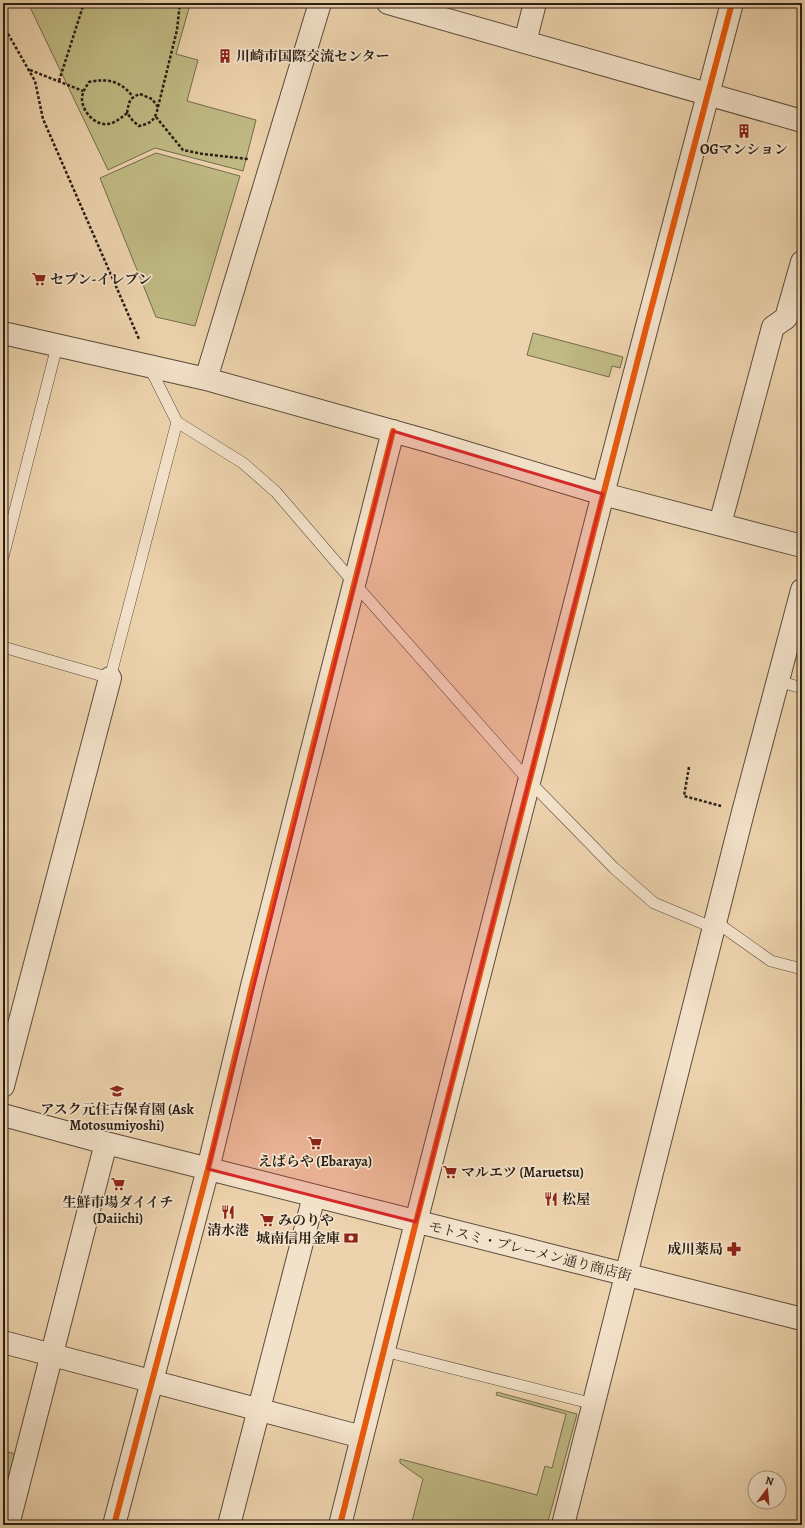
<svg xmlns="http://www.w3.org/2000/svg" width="805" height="1528" viewBox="0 0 805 1528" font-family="Alegreya,'Noto Serif JP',serif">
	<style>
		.green { fill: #c0ba84; stroke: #746c4d }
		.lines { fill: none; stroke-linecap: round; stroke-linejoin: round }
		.service-casing { stroke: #5a4c3c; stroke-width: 12 }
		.minor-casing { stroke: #5a4c3c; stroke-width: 24 }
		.tertiary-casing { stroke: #5a4c3c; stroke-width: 24 }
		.path { stroke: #291f16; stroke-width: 2.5; stroke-dasharray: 3 2; stroke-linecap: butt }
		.service { stroke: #f3e2ca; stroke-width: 11 }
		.minor { stroke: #f3e2ca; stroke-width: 22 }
		.tertiary { stroke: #f3e2ca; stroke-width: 22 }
		.cycleway-casing { stroke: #f3e2ca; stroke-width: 8 }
		.cycleway { stroke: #e8590c; stroke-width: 6 }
		.marked { fill: #d62828; fill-opacity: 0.2; stroke: #d62828; stroke-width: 3; stroke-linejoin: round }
		.labels { text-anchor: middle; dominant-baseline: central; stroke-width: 3.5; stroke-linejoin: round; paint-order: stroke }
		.poi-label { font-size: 14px; font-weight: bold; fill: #291f16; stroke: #f3e2ca; text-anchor: start }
		.street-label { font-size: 14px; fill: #291f16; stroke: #f3e2ca }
	</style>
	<rect width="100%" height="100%" fill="#edd3ad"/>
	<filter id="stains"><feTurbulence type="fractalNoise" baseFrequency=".005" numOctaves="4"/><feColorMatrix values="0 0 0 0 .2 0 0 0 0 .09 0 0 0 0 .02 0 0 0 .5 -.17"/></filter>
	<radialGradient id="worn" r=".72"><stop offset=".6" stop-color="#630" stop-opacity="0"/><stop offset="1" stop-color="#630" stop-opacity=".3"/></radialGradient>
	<!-- green -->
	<path class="green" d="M28,3H174L189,8L176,54L198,60L187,101L256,120L243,171L155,148L108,170Z
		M156,153L240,176L195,326L156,317L100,178Z
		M533,333L623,357L620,368L612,366L609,377L527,355Z
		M497,1392L577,1414L547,1525H411L423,1479L400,1463V1459L537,1495L545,1466L552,1468L566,1414L496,1395Z
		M3,1451L16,1454L3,1507Z"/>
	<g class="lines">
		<defs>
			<path id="service" d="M149,366L177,422L243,463L276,492L354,583L530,782L614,868L654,903L714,928
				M3,557L57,346
				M3,647L110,678L177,422
				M778,681L802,688
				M716,922L771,961L802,969
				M384,1351L594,1404"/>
			<path id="minor" d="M388,3L802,121
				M525,42L535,3
				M3,333L206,379L428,441L603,494L802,546
				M206,379L320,3
				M720,524L773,327L786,318L802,262
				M3,1086L110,678
				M3,1115L106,1143L802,1319
				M3,1342L362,1437
				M8,1525L106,1143
				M114,1525L208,1169L252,986L393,431
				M229,1525L314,1196
				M340,1525L416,1222L603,494
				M563,1525L743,812L802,590"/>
			<path id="tertiary" d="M603,494L732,3"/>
		</defs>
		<!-- service casing -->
		<use href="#service" class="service-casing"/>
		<!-- minor casing -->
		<use href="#minor" class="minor-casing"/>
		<!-- tertiary casing -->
		<use href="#tertiary" class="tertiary-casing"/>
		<!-- path -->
		<path class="path" d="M3,25L35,81L43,119L139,339
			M30,70L83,91
			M59,81L84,3
			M140,94L152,99L158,107C155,120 152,123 139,126L133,121L127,113C129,102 129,98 140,94Z
			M158,107L177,30L180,3
			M127,113C121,118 115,123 108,124C95,126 82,111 82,99C82,92 86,87 89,82C108,78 121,81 133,97
			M156,117L183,150L203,154L248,159
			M689,767L684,796L721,806"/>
		<!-- service -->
		<use href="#service" class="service"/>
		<!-- minor -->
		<use href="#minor" class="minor"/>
		<!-- tertiary -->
		<use href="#tertiary" class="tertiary"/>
		<defs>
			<path id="cycleway" d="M114,1525L208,1169L252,986L393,431
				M340,1525L416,1222L645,332L732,3"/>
		</defs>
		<!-- cycleway casing -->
		<use href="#cycleway" class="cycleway-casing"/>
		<!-- cycleway -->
		<use href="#cycleway" class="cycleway"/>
	</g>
	<!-- marked area -->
	<path class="marked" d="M393,431L603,494L416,1222L208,1169Z"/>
	<!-- icons -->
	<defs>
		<symbol id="building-bare" viewBox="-9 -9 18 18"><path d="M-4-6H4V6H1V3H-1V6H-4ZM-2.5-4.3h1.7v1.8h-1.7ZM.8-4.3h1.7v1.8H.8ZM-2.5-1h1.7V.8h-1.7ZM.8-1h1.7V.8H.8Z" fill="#8f2418" stroke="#f3e2ca" stroke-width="2.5" paint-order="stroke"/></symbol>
		<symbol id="supermarket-bare" viewBox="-9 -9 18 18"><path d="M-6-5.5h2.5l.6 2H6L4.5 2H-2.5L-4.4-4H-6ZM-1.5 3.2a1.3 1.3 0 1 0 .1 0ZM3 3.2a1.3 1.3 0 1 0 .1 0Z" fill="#8f2418" stroke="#f3e2ca" stroke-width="2.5" paint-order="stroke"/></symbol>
		<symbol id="school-bare" viewBox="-9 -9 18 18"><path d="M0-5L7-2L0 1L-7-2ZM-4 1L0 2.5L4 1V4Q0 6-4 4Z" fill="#8f2418" stroke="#f3e2ca" stroke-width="2.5" paint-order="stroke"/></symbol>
		<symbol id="restaurant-bare" viewBox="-9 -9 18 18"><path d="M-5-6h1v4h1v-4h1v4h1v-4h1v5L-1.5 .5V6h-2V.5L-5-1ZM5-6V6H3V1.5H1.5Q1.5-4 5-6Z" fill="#8f2418" stroke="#f3e2ca" stroke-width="2.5" paint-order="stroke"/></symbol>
		<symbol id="bank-bare" viewBox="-9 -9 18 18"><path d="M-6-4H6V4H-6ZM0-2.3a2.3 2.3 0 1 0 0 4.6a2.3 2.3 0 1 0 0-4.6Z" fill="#8f2418" stroke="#f3e2ca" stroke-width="2.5" paint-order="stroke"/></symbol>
		<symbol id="pharmacy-bare" viewBox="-9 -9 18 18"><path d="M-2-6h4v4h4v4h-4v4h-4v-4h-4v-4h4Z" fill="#8f2418" stroke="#f3e2ca" stroke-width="2.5" paint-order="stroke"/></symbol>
	</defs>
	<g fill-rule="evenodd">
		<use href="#building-bare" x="215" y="46" width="20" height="20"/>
		<use href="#building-bare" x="734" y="121" width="20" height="20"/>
		<use href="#supermarket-bare" x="29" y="269" width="20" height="20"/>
		<use href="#school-bare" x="107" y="1081" width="20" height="20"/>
		<use href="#supermarket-bare" x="305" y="1133" width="20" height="20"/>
		<use href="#supermarket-bare" x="440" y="1162" width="20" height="20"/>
		<use href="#supermarket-bare" x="108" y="1174" width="20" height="20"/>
		<use href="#restaurant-bare" x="541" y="1189" width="20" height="20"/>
		<use href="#restaurant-bare" x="218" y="1202" width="20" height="20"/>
		<use href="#supermarket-bare" x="257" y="1210" width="20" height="20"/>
		<use href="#bank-bare" x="341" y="1228" width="20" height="20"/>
		<use href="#pharmacy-bare" x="724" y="1239" width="20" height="20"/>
	</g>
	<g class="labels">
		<!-- poi labels -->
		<g class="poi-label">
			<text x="236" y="56">川崎市国際交流センター</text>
			<text x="744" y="149" text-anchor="middle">OGマンション</text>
			<text x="50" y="279">セブン-イレブン</text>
			<text x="117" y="1109" text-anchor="middle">アスク元住吉保育園 (Ask<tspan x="117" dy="16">Motosumiyoshi)</tspan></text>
			<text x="315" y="1161" text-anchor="middle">えばらや (Ebaraya)</text>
			<text x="461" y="1172">マルエツ (Maruetsu)</text>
			<text x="562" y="1199">松屋</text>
			<text x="118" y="1202" text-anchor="middle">生鮮市場ダイイチ<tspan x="118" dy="16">(Daiichi)</tspan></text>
			<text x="278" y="1220">みのりや</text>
			<text x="228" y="1230" text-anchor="middle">清水港</text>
			<text x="340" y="1238" text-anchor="end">城南信用金庫</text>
			<text x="723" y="1249" text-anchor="end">成川薬局</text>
		</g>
		<!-- street labels -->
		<g class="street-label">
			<text transform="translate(530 1251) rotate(14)">モトスミ・ブレーメン通り商店街</text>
		</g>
	</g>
	<!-- margin -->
	<rect width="805" height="1528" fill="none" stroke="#edd3ad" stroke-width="16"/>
	<rect x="4" y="4" width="797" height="1520" fill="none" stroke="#291f16" stroke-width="2"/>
	<rect x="8" y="8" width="789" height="1512" fill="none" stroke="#291f16"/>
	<!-- north arrow -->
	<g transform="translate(767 1490) rotate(16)"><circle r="19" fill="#f3e2ca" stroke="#a29482"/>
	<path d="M0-3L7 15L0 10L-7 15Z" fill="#8f2418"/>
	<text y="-6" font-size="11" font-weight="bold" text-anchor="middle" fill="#291f16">N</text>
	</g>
	<rect width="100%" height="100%" filter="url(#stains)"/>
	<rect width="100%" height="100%" fill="url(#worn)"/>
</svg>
